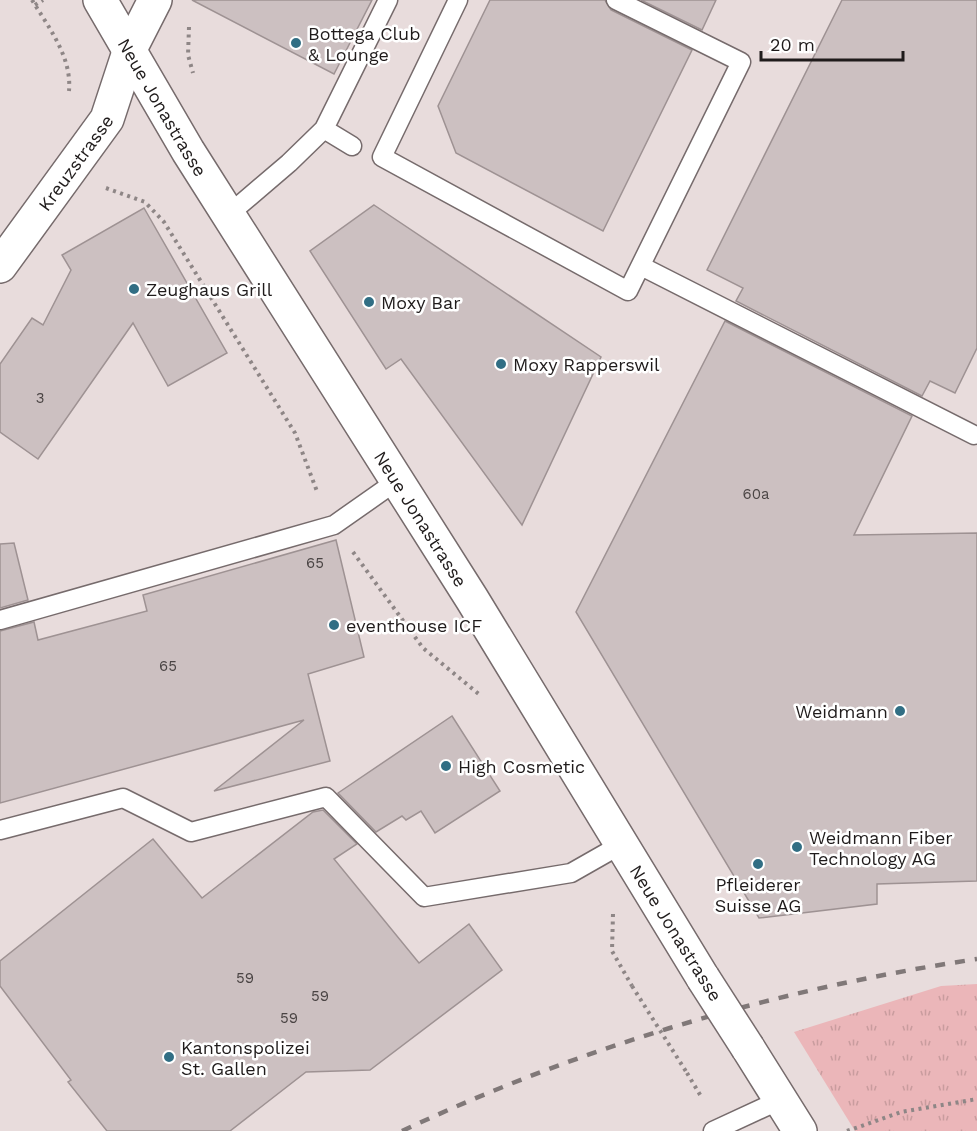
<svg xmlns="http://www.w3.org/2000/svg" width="977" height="1131" viewBox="0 0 977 1131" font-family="'Work Sans',sans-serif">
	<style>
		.grass { fill: url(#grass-tufts) }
		.building { fill: #ccc0c1; stroke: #9e9293; stroke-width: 1.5 }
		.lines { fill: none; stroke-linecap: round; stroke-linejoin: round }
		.lane-casing { stroke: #766b6c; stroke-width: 21 }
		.street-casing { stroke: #766b6c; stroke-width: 36 }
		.secondary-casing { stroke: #766b6c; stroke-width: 36 }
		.primary-casing { stroke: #766b6c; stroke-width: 36 }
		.path { stroke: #8e8686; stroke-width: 4; stroke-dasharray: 3 4.5; stroke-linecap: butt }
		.lane { stroke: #fff; stroke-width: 18 }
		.street { stroke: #fff; stroke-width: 33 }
		.secondary { stroke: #fff; stroke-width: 33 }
		.primary { stroke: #fff; stroke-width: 33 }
		.rail { stroke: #807878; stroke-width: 4.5; stroke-dasharray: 10 10; stroke-linecap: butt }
		.primary-bridge-casing { stroke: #766b6c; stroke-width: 36; stroke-linecap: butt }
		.path-bridge { stroke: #8e8686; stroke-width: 4; stroke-dasharray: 3 4.5; stroke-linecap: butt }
		.primary-bridge { stroke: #fff; stroke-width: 33 }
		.poi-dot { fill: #316e84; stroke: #fff; stroke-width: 2 }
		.labels { text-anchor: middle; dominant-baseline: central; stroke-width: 5; stroke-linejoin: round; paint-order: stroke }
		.number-label { font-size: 15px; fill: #4a4444 }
		.poi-label { font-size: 18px; fill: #1f1b1b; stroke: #fff; text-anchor: start }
		.street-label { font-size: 18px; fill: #1f1b1b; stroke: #fff }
	</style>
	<defs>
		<pattern id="grass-tufts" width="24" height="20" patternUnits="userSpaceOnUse" patternTransform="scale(1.5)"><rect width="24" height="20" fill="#ebb6b9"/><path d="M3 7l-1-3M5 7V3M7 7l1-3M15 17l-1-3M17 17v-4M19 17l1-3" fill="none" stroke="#c99c9e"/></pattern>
	</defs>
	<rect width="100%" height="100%" fill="#e8dcdc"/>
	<!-- grass -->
	<path class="grass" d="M977,984V1131H855L794,1032L941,986Z"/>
	<!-- building -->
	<path class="building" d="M192,0H372L334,74Z
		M490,0H605L611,10L692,50L603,231L456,153L438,106Z
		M641,0H716L702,30Z
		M842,0H977V348L955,393L930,381L922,396L736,301L743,288L707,270Z
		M374,205L601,357L522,525L401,359L386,369L310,251Z
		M144,208L227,353L168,386L133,323L38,459L0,432V364L32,318L43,325L71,270L62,255Z
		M725,321L912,416L854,535L977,533V881L877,884V904L759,918L576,612Z
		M336,540L364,657L308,674L330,761L214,791L304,720L0,803V631L34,622L38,640L147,611L143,595Z
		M14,543L28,600L0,608V544Z
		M452,716L500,791L435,833L421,811L406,820L402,816L376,832L338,793Z
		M323,810L357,844L334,859L419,963L469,924L502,970L370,1070L306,1072L230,1131H107L68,1082L71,1080L0,986V961L153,839L202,898L313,812Z"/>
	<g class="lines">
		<defs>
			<path id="lane" d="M458,0L382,157L628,291L741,62L616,0
				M324,129L388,0
				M228,215L289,163L324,129L352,146
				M641,266L974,435
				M0,620L334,525L398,480
				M0,830L123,798L191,832L326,797L424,897L571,873L622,844
				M713,1131L780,1100"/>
			<g id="street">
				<path id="s1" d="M0,266L107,119L130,49"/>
			</g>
			<path id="secondary" d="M130,49L155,0"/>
			<g id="primary">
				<path id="s2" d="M100,0L188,151L472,599L703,978"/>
				<path d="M748,1048L800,1131"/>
			</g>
		</defs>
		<!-- lane casing -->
		<use href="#lane" class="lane-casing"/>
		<!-- street casing -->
		<use href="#street" class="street-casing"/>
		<!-- secondary casing -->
		<use href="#secondary" class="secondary-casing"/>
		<!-- primary casing -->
		<use href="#primary" class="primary-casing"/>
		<!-- path -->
		<path class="path" d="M32,0C49,28 72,57 69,91
			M35,5L43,0
			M189,27L188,55L193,73
			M106,188L145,202L164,222L295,433L318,494
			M353,552L423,648L480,695
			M613,914L612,951L632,986
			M687,1073L702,1098
			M847,1131L901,1112L977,1099"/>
		<!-- lane -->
		<use href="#lane" class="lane"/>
		<!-- street -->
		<use href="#street" class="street"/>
		<!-- secondary -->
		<use href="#secondary" class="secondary"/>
		<!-- primary -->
		<use href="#primary" class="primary"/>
		<!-- rail -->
		<path class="rail" d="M402,1131C585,1045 777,989 977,959"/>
		<defs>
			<path id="primary-bridge" d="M703,978L748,1048"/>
		</defs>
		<!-- primary-bridge casing -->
		<use href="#primary-bridge" class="primary-bridge-casing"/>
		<!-- path-bridge -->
		<path class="path-bridge" d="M632,986L687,1073"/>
		<!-- primary-bridge -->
		<use href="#primary-bridge" class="primary-bridge"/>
	</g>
	<!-- markers -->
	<g class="poi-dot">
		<circle cx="296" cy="43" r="6"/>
		<circle cx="134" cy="289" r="6"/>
		<circle cx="369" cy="302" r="6"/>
		<circle cx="501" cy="364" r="6"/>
		<circle cx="334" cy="625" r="6"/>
		<circle cx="900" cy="711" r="6"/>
		<circle cx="446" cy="766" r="6"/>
		<circle cx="797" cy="847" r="6"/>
		<circle cx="758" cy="864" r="6"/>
		<circle cx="169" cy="1057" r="6"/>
	</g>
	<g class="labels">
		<!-- number labels -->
		<g class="number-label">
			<text x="40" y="398">3</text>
			<text x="756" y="494">60a</text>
			<text x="315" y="563">65</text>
			<text x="168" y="666">65</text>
			<text x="245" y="978">59</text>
			<text x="320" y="996">59</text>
			<text x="289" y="1018">59</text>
		</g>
		<!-- poi labels -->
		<g class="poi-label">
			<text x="308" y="33">Bottega Club<tspan x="308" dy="21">&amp; Lounge</tspan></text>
			<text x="146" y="289">Zeughaus Grill</text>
			<text x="381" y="302">Moxy Bar</text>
			<text x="513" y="364">Moxy Rapperswil</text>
			<text x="346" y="625">eventhouse ICF</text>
			<text x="888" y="711" text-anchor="end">Weidmann</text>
			<text x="458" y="766">High Cosmetic</text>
			<text x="809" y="837">Weidmann Fiber<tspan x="809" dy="21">Technology AG</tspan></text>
			<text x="758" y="884" text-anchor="middle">Pfleiderer<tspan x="758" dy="21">Suisse AG</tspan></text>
			<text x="181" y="1047">Kantonspolizei<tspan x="181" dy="21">St. Gallen</tspan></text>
		</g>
		<!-- street labels -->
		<g class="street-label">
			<text stroke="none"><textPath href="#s2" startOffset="124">Neue Jonastrasse</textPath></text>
			<text stroke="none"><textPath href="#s1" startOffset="128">Kreuzstrasse</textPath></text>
			<text stroke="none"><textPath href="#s2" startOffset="610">Neue Jonastrasse</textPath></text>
			<text transform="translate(676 933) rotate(58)">Neue Jonastrasse</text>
		</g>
	</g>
	<!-- scale -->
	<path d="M761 51v9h142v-9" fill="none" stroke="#1f1b1b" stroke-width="3"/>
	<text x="770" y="51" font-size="18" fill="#1f1b1b" stroke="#ffffff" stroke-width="4.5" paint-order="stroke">20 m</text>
</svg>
